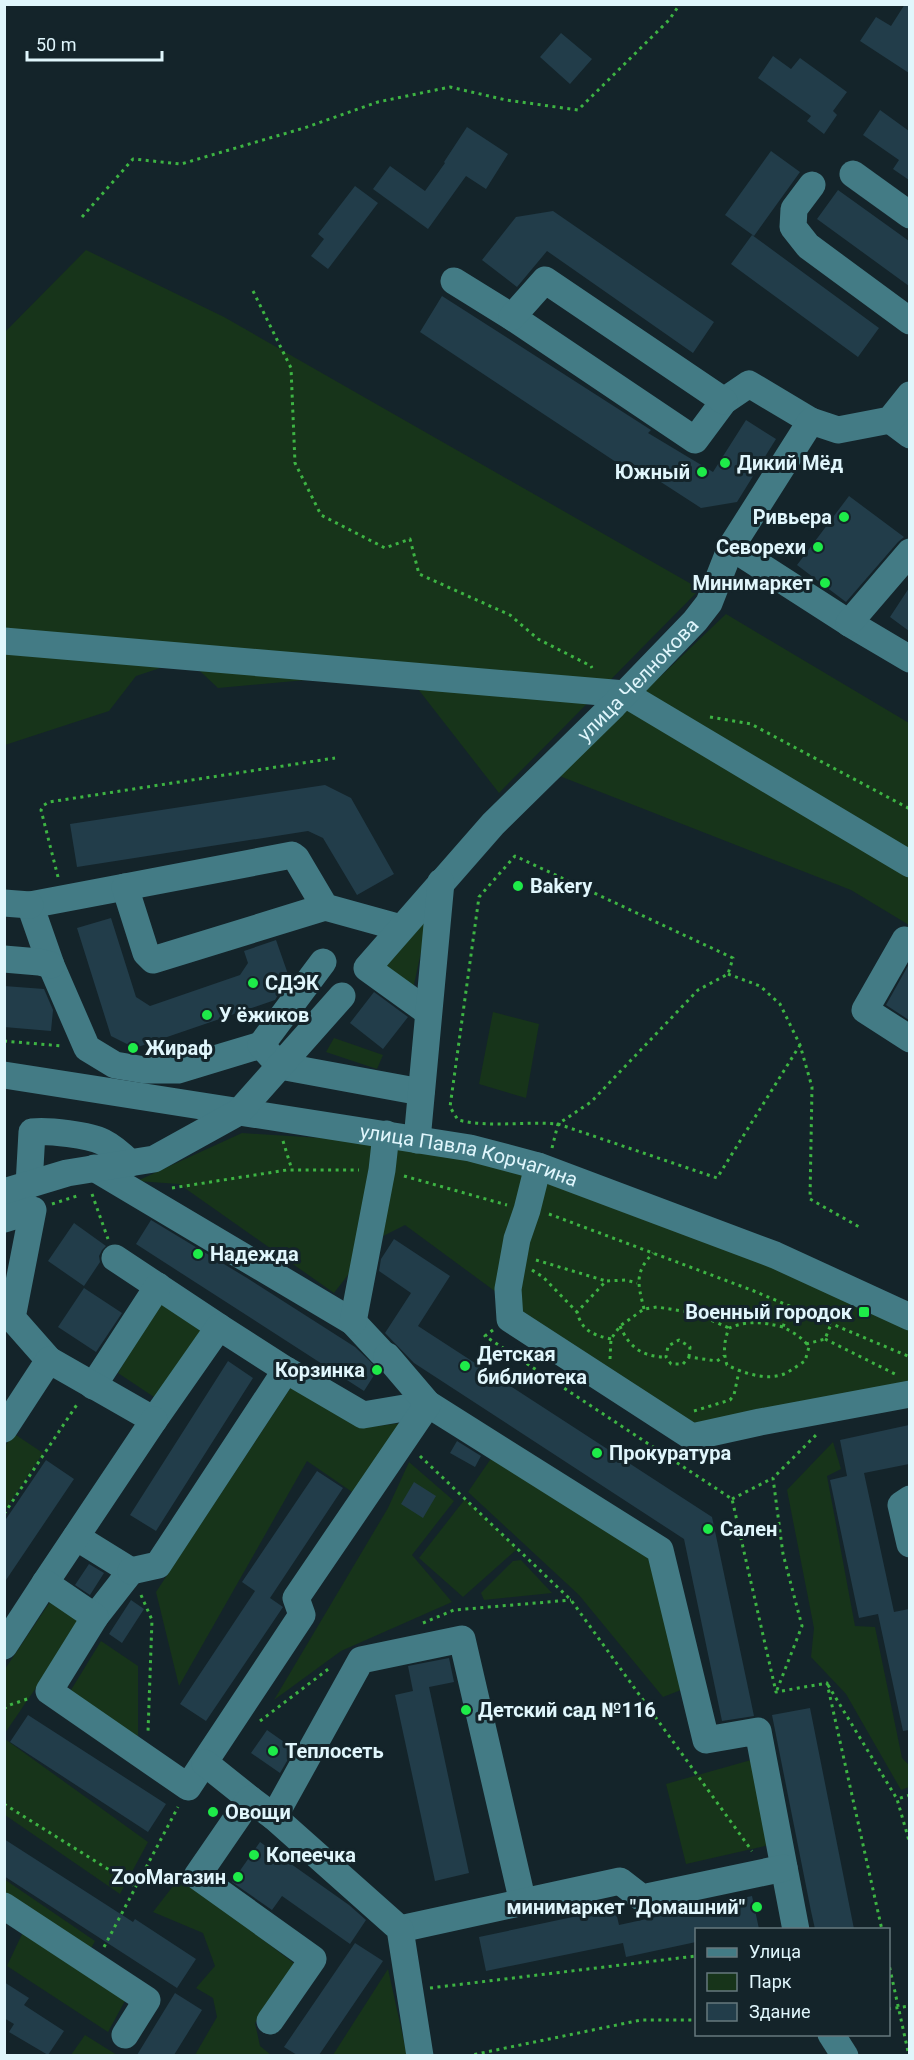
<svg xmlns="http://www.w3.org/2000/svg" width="914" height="2060" viewBox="0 0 914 2060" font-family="Roboto,sans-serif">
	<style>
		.green { fill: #17341a }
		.building { fill: #223d4a }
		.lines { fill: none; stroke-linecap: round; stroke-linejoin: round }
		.path { stroke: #3db443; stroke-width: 3; stroke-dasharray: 3 4.5; stroke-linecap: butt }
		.minor { stroke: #437b85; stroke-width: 27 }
		.poi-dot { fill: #1eeb49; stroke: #14242a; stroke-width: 2 }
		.labels { text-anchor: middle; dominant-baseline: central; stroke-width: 6; stroke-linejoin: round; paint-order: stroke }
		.poi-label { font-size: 20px; font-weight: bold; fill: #e0f6fc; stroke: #14242a; text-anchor: start }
		.street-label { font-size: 20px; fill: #e0f6fc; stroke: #14242a }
	</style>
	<rect width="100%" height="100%" fill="#14242a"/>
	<!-- green -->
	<path class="green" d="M86,250L224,317L700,589L499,793L404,671L218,688L187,659L136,676L109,711L5,745V332Z
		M726,614L909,723V925L851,890L557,775Z
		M431,905L412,994L380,972Z
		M493,1012L539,1024L526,1098L479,1084Z
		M334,1038L383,1055L377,1069L326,1052Z
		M242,1133L400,1143L515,1167L773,1267L909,1327V1381L694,1423L519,1309L405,1225L375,1240L334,1293L179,1184L137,1181Z
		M162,1298L211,1330L160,1401L118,1373Z
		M291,1387L361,1428L402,1423L355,1494L307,1461L179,1686L156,1592Z
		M13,1433L43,1453L5,1510V1447Z
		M833,1442L841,1469L827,1476L855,1626L875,1627L902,1758L909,1765V1787L901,1790L846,1694L811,1657L814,1628L787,1490Z
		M492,1457L653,1558L686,1688L663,1697L579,1595L468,1492Z
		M409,1462L454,1501L412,1555L452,1602L341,1651L274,1700L388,1508Z
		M465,1499L517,1549L463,1597L419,1558Z
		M521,1560L552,1593L484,1600L481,1593L513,1561Z
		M50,1602L81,1622L5,1733V1669Z
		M101,1641L138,1666V1739L71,1690Z
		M5,1739L148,1842L120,1894L5,1815Z
		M751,1760L769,1845L686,1864L666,1784Z
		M180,1877L295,1964L255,2023L260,2046L271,2055H195L217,2017L213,1998L196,1988L215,1966L203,1933L153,1912Z
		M4,1879L95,1941L89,1952L5,1896Z
		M23,1932L126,1999L108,2032L7,1966Z
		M388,1969L407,2055H333Z
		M85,2035L117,2055H71Z"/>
	<!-- building -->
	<path class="building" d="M905,4H909V73L860,41L876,17L891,26Z
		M561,33L592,59L570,84L540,57Z
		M773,56L791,69L800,58L847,92L833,111L837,115L824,134L807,121L811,116L758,78Z
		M880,110L909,131V180L893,169L899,160L863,135Z
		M467,127L508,154L486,189L466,176L428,229L373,189L390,166L425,191L445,163L444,162Z
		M771,151L800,172L754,236L725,215Z
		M355,186L378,203L328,269L311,256L324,239L318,234Z
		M838,190L909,241V286L817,219Z
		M553,211L714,322L693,353L547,251L517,287L482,260L516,217Z
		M752,235L879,328L858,357L731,264Z
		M442,296L651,430L648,433L713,472L746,420L776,439L737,502L701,508L630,462L625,468L420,332Z
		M849,496L904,537L898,542L846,602L797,565Z
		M909,588V631L890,617Z
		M325,785L351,798L394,874L357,895L323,838L308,831L77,867L70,824Z
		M111,918L136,997L150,1006L240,975L248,963L244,951L276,940L289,977L275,1000L135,1048L111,1036L77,928Z
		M909,964V1020L886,1005Z
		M4,986L44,989L53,1010L51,1031L4,1027Z
		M374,992L408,1017L383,1049L350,1023Z
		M151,1220L247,1278L355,1347L378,1369L364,1391L136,1244Z
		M74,1223L106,1246L102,1250L99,1256L100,1262L84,1286L48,1261Z
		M394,1239L450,1276L418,1326L712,1517L754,1716L722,1721L684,1539L414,1363L385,1333L411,1293L379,1271L381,1259Z
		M84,1288L122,1313L96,1352L58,1327Z
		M228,1361L253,1378L156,1531L130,1515Z
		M909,1425V1464L864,1473L894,1612L909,1609V1730L903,1731L878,1614L859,1618L830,1480L847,1476L840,1440Z
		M457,1441L481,1456L475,1467L450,1453Z
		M46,1460L74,1479L4,1583V1522Z
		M317,1471L343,1488L270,1598L283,1607L206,1721L180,1704L255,1591L242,1582Z
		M414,1482L436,1496L423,1518L401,1504Z
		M89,1564L104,1573L90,1595L75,1585Z
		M131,1600L144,1609L122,1643L109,1634Z
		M449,1658L454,1682L429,1687L469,1873L435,1881L395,1695L413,1691L408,1666Z
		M810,1708L854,1929H815L811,1911L772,1715Z
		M28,1715L166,1804L148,1832L10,1742Z
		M267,1730L294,1749L280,1773L251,1753Z
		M4,1839L133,1922L135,1919L196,1959L177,1988L4,1876Z
		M260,1842L349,1905L366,1920L350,1944L282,1896L272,1910L232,1882Z
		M752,1896L759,1929H696V1942L626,1957L623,1943L486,1971L479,1937L615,1908L619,1925Z
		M355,1943L383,1961L319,2055H297L284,2047Z
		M4,1982L29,1998L24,2005L64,2031L48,2055L9,2032L14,2024L4,2018Z
		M175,1993L202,2010L174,2055H137Z"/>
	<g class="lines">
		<!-- path -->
		<path class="path" d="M82,217L133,159L181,164L304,128L378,102L450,87L506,100L578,110L669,20L680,4
			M253,291L291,368L295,463L321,515L385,548L410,539L419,574L510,615L538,639L591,666L592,668
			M710,717L751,724L910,809
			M58,877L41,810L44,805L49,802L335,758
			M728,974L760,986L780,1004L800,1045L812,1087L810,1199L861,1228
			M4,1041L62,1046
			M283,1141L292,1170
			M552,1148L558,1124L591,1102L698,990L728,974L733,958L515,856L479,897L450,1107L458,1120C490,1128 525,1121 558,1124L717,1178L800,1045
			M404,1176L507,1205
			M172,1188L287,1170H359
			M92,1194L108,1239
			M52,1204L77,1196
			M549,1214L754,1291L910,1357
			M536,1260L606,1281
			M532,1270L543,1277L577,1312
			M644,1309C638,1284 634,1273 653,1253
			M620,1326C629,1347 642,1357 666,1357
			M783,1327C762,1322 749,1320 729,1328C724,1341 723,1352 727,1365C743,1373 766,1381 784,1374C791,1371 798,1365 805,1361L809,1347C802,1337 794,1333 783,1327L790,1306
			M493,1330L485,1336L732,1499L776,1692L827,1683L882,1930
			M611,1339C593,1335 582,1331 577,1312L606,1281L626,1280L637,1283
			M825,1339L895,1374
			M806,1344L825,1339L831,1324
			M689,1357L690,1347L679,1340L668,1346L666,1357L671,1364H683L689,1357L717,1361L724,1356
			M610,1359L611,1339L620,1326L644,1309L657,1307L695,1313L729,1328
			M694,1411L730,1400L734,1395L739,1371
			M420,1456L571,1600L752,1851
			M732,1499L773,1478
			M4,1514L78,1403
			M141,1595L152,1620L148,1732
			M423,1623L454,1610L571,1600
			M828,1685L897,1799
			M777,1690L802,1626L783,1554L773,1478L816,1435
			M4,1709L7,1706L30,1698
			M260,1721L331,1667
			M910,1795L897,1799L910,1844
			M4,1804L135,1886
			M104,1947L178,1807
			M888,1960L909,2056
			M430,1988L696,1956
			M888,2009L910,2006
			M467,2056L641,2020H696"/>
		<!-- minor -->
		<g class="minor">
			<path d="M853,174L910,215"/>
			<path d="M812,185L794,209L793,227L808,246L910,321"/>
			<path d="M454,281L512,317L695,440L724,401L749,384L811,421"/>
			<path d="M512,317L545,280L724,401"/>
			<path d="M890,420L910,435"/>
			<path d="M731,547L849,623L910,659"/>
			<path d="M849,623L910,552"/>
			<path d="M4,641L625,694L910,864"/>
			<path d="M125,887L30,905L51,965L87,1048L115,1065L145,1070H178L261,1045"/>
			<path d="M4,903L30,905"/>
			<path d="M325,907L296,858L292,855L125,887L146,953L153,960L325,907L401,928"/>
			<path d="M910,944L905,940L865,1010L910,1039"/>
			<path d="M4,959L39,962L51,965"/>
			<path d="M323,962L261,1045L280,1066L421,1092"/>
			<path id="s1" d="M428,1012L367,968L493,824L614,705L695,621L709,603L731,547L811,421L838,430L890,420L910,395"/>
			<path id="s2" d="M4,1075L470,1148L538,1166L775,1255L910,1317"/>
			<path d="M417,1140L441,882"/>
			<path d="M538,1166L527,1210L517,1239L508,1289L510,1319L692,1437L760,1422L910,1394"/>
			<path d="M94,1168L353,1322L382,1353"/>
			<path d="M29,1185L32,1132C48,1130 89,1135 103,1142C113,1147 122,1155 130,1163"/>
			<path d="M4,1192L67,1173L154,1159L239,1112L342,996"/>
			<path d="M4,1219L33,1210L12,1318L49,1360"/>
			<path d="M115,1258L219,1327"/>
			<path d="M353,1322L382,1170L386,1134"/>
			<path d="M93,1386L158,1286"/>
			<path d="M4,1429L49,1360L154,1420L219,1327L286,1370L363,1415L428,1404L660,1550L706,1740L758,1731L796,1930"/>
			<path d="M910,1499L901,1505L910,1544"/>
			<path d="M76,1537L131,1571L95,1617"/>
			<path d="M131,1571L158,1565L286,1370"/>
			<path d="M45,1583L154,1420"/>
			<path d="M4,1646L45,1583L95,1617L49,1691L188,1787L302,1615L296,1598L428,1404L387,1356"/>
			<path d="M205,1763L250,1799"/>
			<path d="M274,1817L361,1660L462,1639L523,1903"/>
			<path d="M4,1906L147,2000L125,2035"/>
			<path d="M400,1929L620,1881L642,1898L784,1868"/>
			<path d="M270,2021L313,1959L197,1876L250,1799L274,1817L400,1929L420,2056"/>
			<path d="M831,2034L845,2056"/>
		</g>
	</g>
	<!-- markers -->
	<g class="poi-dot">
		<circle cx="725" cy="463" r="6"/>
		<circle cx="702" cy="472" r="6"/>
		<circle cx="844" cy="517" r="6"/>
		<circle cx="818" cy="547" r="6"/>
		<circle cx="825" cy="583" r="6"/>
		<circle cx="518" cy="886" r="6"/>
		<circle cx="253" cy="983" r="6"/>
		<circle cx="207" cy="1015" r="6"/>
		<circle cx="133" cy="1048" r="6"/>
		<circle cx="198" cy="1254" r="6"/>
		<rect x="858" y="1306" width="12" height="12" rx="3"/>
		<circle cx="465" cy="1366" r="6"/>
		<circle cx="377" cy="1370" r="6"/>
		<circle cx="597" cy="1453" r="6"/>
		<circle cx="708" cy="1529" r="6"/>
		<circle cx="466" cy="1710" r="6"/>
		<circle cx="273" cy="1751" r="6"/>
		<circle cx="213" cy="1812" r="6"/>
		<circle cx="254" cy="1855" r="6"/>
		<circle cx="238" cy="1877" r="6"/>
		<circle cx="757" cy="1907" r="6"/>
	</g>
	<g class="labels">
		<!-- poi labels -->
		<g class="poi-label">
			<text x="737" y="463">Дикий Мёд</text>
			<text x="690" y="472" text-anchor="end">Южный</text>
			<text x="832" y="517" text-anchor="end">Ривьера</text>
			<text x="806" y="547" text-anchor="end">Севорехи</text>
			<text x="813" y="583" text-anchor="end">Минимаркет</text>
			<text x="530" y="886">Bakery</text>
			<text x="265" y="983">СДЭК</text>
			<text x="219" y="1015">У ёжиков</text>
			<text x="145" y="1048">Жираф</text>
			<text x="210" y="1254">Надежда</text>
			<text x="852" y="1312" text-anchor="end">Военный городок</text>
			<text x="477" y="1354">Детская<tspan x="477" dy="23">библиотека</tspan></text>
			<text x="365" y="1370" text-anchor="end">Корзинка</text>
			<text x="609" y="1453">Прокуратура</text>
			<text x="720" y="1529">Сален</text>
			<text x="478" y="1710">Детский сад №116</text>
			<text x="285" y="1751">Теплосеть</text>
			<text x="225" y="1812">Овощи</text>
			<text x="266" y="1855">Копеечка</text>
			<text x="226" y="1877" text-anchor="end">ZooМагазин</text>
			<text x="745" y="1907" text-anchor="end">минимаркет "Домашний"</text>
		</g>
		<!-- street labels -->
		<g class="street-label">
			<text stroke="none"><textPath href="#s1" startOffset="471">улица Челнокова</textPath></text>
			<text stroke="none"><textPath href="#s2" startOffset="472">улица Павла Корчагина</textPath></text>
		</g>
	</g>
	<!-- border -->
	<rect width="914" height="2060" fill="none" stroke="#e0f6fc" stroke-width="12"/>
	<!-- legend -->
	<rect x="695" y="1928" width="195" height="108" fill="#14242a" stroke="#66787e" stroke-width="1.5"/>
	<rect x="707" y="1948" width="30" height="9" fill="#437b85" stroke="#66787e" stroke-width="1.5"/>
	<text x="749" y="1958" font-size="18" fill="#e0f6fc">Улица</text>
	<rect x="707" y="1973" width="30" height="18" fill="#17341a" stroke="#66787e" stroke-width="1.5"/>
	<text x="749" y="1988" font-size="18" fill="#e0f6fc">Парк</text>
	<rect x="707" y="2003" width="30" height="18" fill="#223d4a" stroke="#66787e" stroke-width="1.5"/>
	<text x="749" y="2018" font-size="18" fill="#e0f6fc">Здание</text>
	<!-- scale -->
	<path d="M27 51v9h135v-9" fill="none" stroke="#e0f6fc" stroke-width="3"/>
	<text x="36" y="51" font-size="18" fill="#e0f6fc" stroke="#14242a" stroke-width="4.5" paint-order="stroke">50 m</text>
</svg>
